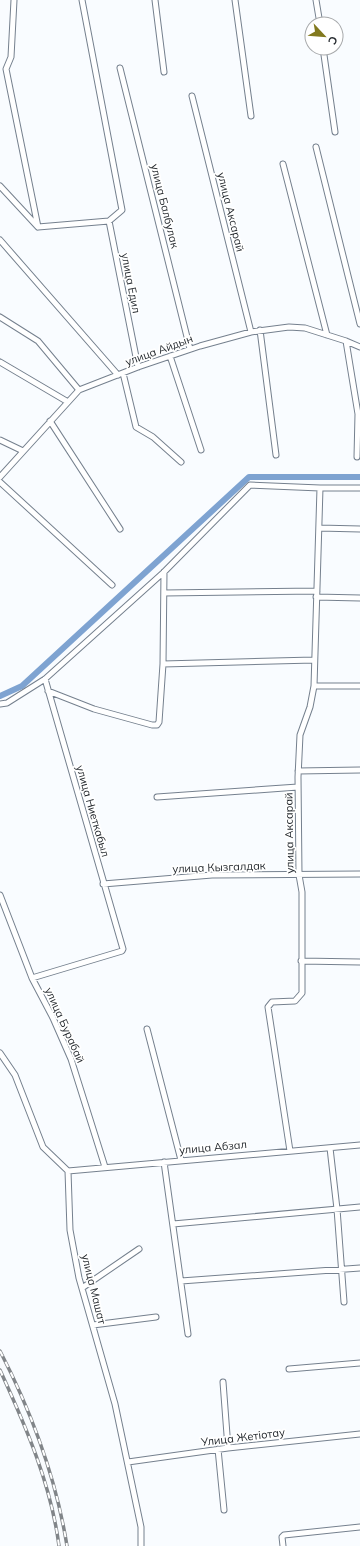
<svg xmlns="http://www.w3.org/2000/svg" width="360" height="1546" viewBox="0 0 360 1546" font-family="Mulish,sans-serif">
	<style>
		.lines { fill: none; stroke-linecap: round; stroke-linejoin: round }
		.canal { stroke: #7ea3d1; stroke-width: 6 }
		.minor-casing { stroke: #75808e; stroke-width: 7 }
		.minor { stroke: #fff; stroke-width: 5 }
		.rail-casing { stroke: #818589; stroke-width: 3.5 }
		.rail { stroke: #fff; stroke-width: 2; stroke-dasharray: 6; stroke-linecap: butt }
		.labels { text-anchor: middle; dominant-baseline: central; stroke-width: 3.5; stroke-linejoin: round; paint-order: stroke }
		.street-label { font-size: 11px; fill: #23282d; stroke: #fff }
	</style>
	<rect width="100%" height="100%" fill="#f9fcff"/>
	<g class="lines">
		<!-- canal -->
		<path class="canal" d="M0,696L22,686L249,477H360"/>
		<defs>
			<path id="minor" d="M14,0L11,57L6,69L38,227L109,221
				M82,0L122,210L109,221L138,367
				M155,0L164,72
				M235,0L251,116
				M316,0L320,24
				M323,48L335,132
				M120,68L190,349
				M192,96L251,332
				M316,147L360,324
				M283,164L327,335
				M0,186L38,227
				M0,240L118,375
				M0,317L38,341L79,390
				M260,330L276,455
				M346,341L358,414L357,457
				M170,356L201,450
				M0,362L68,402
				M123,373L136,427L153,437L181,462
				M50,421L120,529
				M0,440L23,451
				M0,477L79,390L138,367L200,346L251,332L289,327L305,328L346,341L360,347
				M0,482L112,585
				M319,528L360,529
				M164,593L317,591
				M316,597L360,598
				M163,664L314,660
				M314,686H360
				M48,691L94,709L152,725H157L159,722L163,664L164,572
				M0,704L7,703L45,679L164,572L250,485L320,488H360
				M298,771L360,770
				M157,797L298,787
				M103,884L212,875L360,874
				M0,895L32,978L53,1018L71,1059L105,1167
				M301,961L360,962
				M32,978L122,951L123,949L45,679
				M147,1029L181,1160
				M0,1053L15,1075L43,1147L68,1171L70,1230L79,1278L115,1404L141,1527V1546
				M330,1148L337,1209L344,1302
				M290,1151L268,1007L272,1002L295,1001L302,993V892L299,875L298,777L300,735L310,707L314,686L320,488
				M164,1162L188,1334
				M68,1171L360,1145
				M173,1224L360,1207
				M181,1281L360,1268
				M82,1288L139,1249
				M93,1325L156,1317
				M289,1369L360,1363
				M223,1382L228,1448
				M218,1449L224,1510
				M128,1462L228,1448L360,1434
				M283,1546L282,1537L284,1535L360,1527"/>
		</defs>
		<!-- minor casing -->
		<use href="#minor" class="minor-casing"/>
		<!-- minor -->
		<use href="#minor" class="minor"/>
		<defs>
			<path id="rail" d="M0,1351C32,1413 56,1478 67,1546
				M0,1370C26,1427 51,1484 59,1546"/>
		</defs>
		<!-- rail casing -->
		<use href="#rail" class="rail-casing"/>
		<!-- rail -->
		<use href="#rail" class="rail"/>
	</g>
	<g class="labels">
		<!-- street labels -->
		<g class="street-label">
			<text transform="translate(165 206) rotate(76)">улица Балбулак</text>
			<text transform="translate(231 212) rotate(76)">улица Аксарай</text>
			<text transform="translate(131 283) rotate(79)">улица Едил</text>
			<text transform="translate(159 350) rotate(-20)">улица Айдын</text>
			<text transform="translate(93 811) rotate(74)">улица Ниеткабыл</text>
			<text transform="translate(289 833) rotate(-91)">улица Аксарай</text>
			<text transform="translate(219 867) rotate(-2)">улица Кызгалдак</text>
			<text transform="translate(65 1025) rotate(66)">улица Бурабай</text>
			<text transform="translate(213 1147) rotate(-5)">улица Абзал</text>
			<text transform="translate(94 1289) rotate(76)">улица Машат</text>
			<text transform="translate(243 1437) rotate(-7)">Улица Жетіотау</text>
		</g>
	</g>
	<!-- north arrow -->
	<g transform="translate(324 36) rotate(116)"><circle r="19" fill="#ffffff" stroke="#a7a9ab"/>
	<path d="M0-3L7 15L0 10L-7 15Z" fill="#82791e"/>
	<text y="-6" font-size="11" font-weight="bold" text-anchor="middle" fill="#23282d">С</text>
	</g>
</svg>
